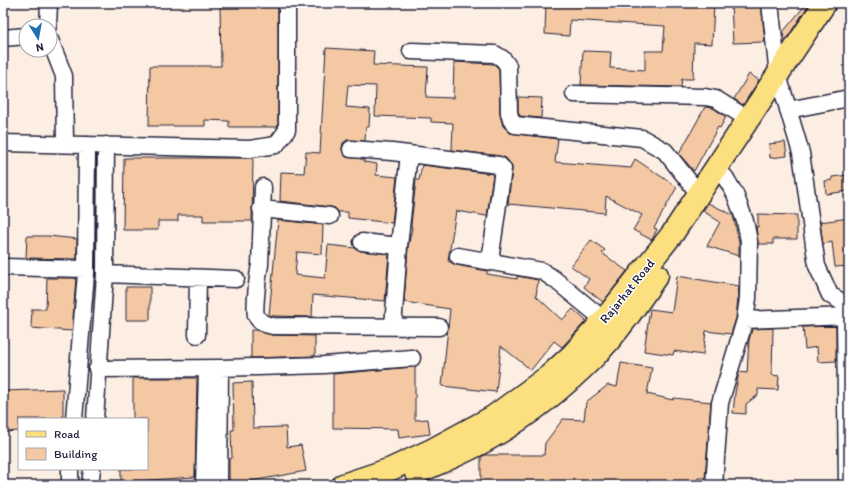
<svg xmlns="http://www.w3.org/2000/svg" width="852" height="488" viewBox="0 0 852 488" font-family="Itim,sans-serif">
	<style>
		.building { fill: #f4c8a3; stroke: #22223b }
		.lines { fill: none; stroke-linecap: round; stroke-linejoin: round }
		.street-casing { stroke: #22223b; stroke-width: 19 }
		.primary-casing { stroke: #22223b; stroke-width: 25 }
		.street { stroke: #fff; stroke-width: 16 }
		.primary { stroke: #fce080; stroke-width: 22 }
		.labels { text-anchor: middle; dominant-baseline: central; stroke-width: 3; stroke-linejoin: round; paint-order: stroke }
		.street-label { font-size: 13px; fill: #22223b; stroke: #fff }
	</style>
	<rect width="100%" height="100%" fill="#fceee3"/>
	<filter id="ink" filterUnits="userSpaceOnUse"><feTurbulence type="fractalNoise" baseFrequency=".025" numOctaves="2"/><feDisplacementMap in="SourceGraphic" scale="8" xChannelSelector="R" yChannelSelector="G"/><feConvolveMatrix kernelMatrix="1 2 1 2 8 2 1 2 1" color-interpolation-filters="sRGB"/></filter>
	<g filter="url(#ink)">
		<!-- building -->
		<path class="building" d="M220,3H278V127H229V121L205,120V126H149L150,66H221Z
			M546,3L714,4L712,44L694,43L693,79H682L681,87L581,85L583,51L611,52L610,68L645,70V51H663L665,26L570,20L569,36L545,34Z
			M748,3H761L765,42L733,43L731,5Z
			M807,3H810L785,41L783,32Z
			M326,48L374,51L373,65L428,67L426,97L453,98L454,62L494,64L499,69L500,115L503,126L510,133L558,139L555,162L631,168L635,159L677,187L654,228L657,229L652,240L633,230L642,215L606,196L605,213L508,204L512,170V166L506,158L500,156L452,150L453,123L431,122V118L375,116L376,86L348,85L346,107L370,109L369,127H366L365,141L347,140L343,143L342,149L343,153L346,157L364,159V162L377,164L376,175L397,177L392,223L348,218V212H338L335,208L331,207L280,201L281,172L304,173L306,152L320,153Z
			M749,74L759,80L743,105L734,99Z
			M518,97L542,98L541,118L520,116L518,112Z
			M705,107L713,108L726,117L720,128L718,127L694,171L679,154Z
			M785,142L787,156L770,158L769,144Z
			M124,158H253L252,221H203V215H178V221H158V230H123Z
			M422,165L493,174L487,216L456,211L448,261L456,265L487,271V274L517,279V276L538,280L536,296L562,320L573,309L586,321L562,347L554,341L531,370L501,346L496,392L442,386L450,309L404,302L408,247L412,228L411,225L416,180H419Z
			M849,175V191L826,194L825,181L832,180V177Z
			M708,203L733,215L739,242V256L707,246L720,222L703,211Z
			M758,214L797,215V239H773V244H758L756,226L758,227Z
			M849,218V266L835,267L832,242L823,244L820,222Z
			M278,220L323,225L322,254L297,252L295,275L325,278L328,245L355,248L361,251L389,254L385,301L313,295L312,317L274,316L269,315Z
			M27,236H49L77,239V259L26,258Z
			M591,240L605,250L602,253L627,271L603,302L584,287L589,279L571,266Z
			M677,276L739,286L736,318L731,334L706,331L703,355L674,351L673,355L644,351L650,309L672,312Z
			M47,278H76L72,331L31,328L32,309H46Z
			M126,287H150V320H126Z
			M836,326V361L818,362L817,347L805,349L803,327Z
			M773,328L772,375L779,376L778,390L758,389V395L746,404V414L733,413L735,393L739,372L747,373L749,340L752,329Z
			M251,330H257L272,335L315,336V356L251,358Z
			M621,363L652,368L647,394L673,400L674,398L711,402L705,478H698L697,485H481V457L485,455H544L545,443L563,419L584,420L586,402L608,385L617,387Z
			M413,367H415V420L428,419L430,434L399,438L398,429L333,428V374Z
			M133,378H197L195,477L121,482V469H147V419H133Z
			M252,382L253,428L286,427L287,447L301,445L306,471L230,485L229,476V459L232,458L231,430H234L233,383Z
			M63,389V419H19V431L5,432L4,391Z"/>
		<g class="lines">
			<defs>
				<path id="street" d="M770,3L778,75L801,153L817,266L830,295L849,306
					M48,26L49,3
					M3,38L26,36
					M50,40L64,76L65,144
					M411,51L495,54L503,59L508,66L509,113L511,120L515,125L642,138L665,151L699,194
					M574,94L705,97L716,99L748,119
					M788,110L849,98
					M3,143L250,149L276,145L287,130V3
					M351,149L392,152L499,165L503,169L490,261
					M725,177L735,194L745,221L749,241L748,298L745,320
					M263,187L260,265C258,273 254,309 256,315C259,323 266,325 273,326L439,327
					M261,209L330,216
					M362,242L399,246
					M458,256L542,271L554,279L604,320
					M3,267L86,269
					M105,274L236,279
					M845,316L847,485
					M393,327L399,246L409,154
					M197,335L198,278
					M97,369L220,368L324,365L412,358
					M74,419L86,273L87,145
					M95,419L105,274L106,145
					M70,485V469
					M90,485L92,469
					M204,485L207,369
					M219,485L220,368
					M714,485L720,403L745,320L849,316"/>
				<path id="primary" d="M416,473C441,462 466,452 490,438C527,417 564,387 593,358C617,334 638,303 657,275
					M343,485L391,469L432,450L493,417L549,376L573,354L604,320L673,233L825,3"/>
			</defs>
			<!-- street casing -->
			<use href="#street" class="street-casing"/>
			<!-- primary casing -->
			<use href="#primary" class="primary-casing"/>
			<!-- street -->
			<use href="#street" class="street"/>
			<!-- primary -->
			<use href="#primary" class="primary"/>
		</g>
	</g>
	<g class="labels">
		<!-- street labels -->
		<g class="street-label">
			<text transform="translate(627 291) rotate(-51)">Rajarhat Road</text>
		</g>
	</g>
	<!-- margin -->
	<rect width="852" height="488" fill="none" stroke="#fff" stroke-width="16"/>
	<rect x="8" y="8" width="836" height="472" fill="none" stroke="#22223b" stroke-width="1.5" filter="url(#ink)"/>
	<!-- legend -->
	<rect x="18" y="418" width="130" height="52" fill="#ffffff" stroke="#a7a7b1"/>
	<rect x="26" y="431" width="20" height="6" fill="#fce080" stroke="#a7a7b1"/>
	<text x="54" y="438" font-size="12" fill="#22223b">Road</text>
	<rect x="26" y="448" width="20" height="12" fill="#f4c8a3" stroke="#a7a7b1"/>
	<text x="54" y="458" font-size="12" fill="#22223b">Building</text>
	<!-- north arrow -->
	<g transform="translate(38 38) rotate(169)"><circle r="19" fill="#ffffff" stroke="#a7a7b1"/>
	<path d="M0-3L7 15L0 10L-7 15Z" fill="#1f6fb2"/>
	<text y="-6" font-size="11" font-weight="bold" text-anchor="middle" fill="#22223b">N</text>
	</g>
</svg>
